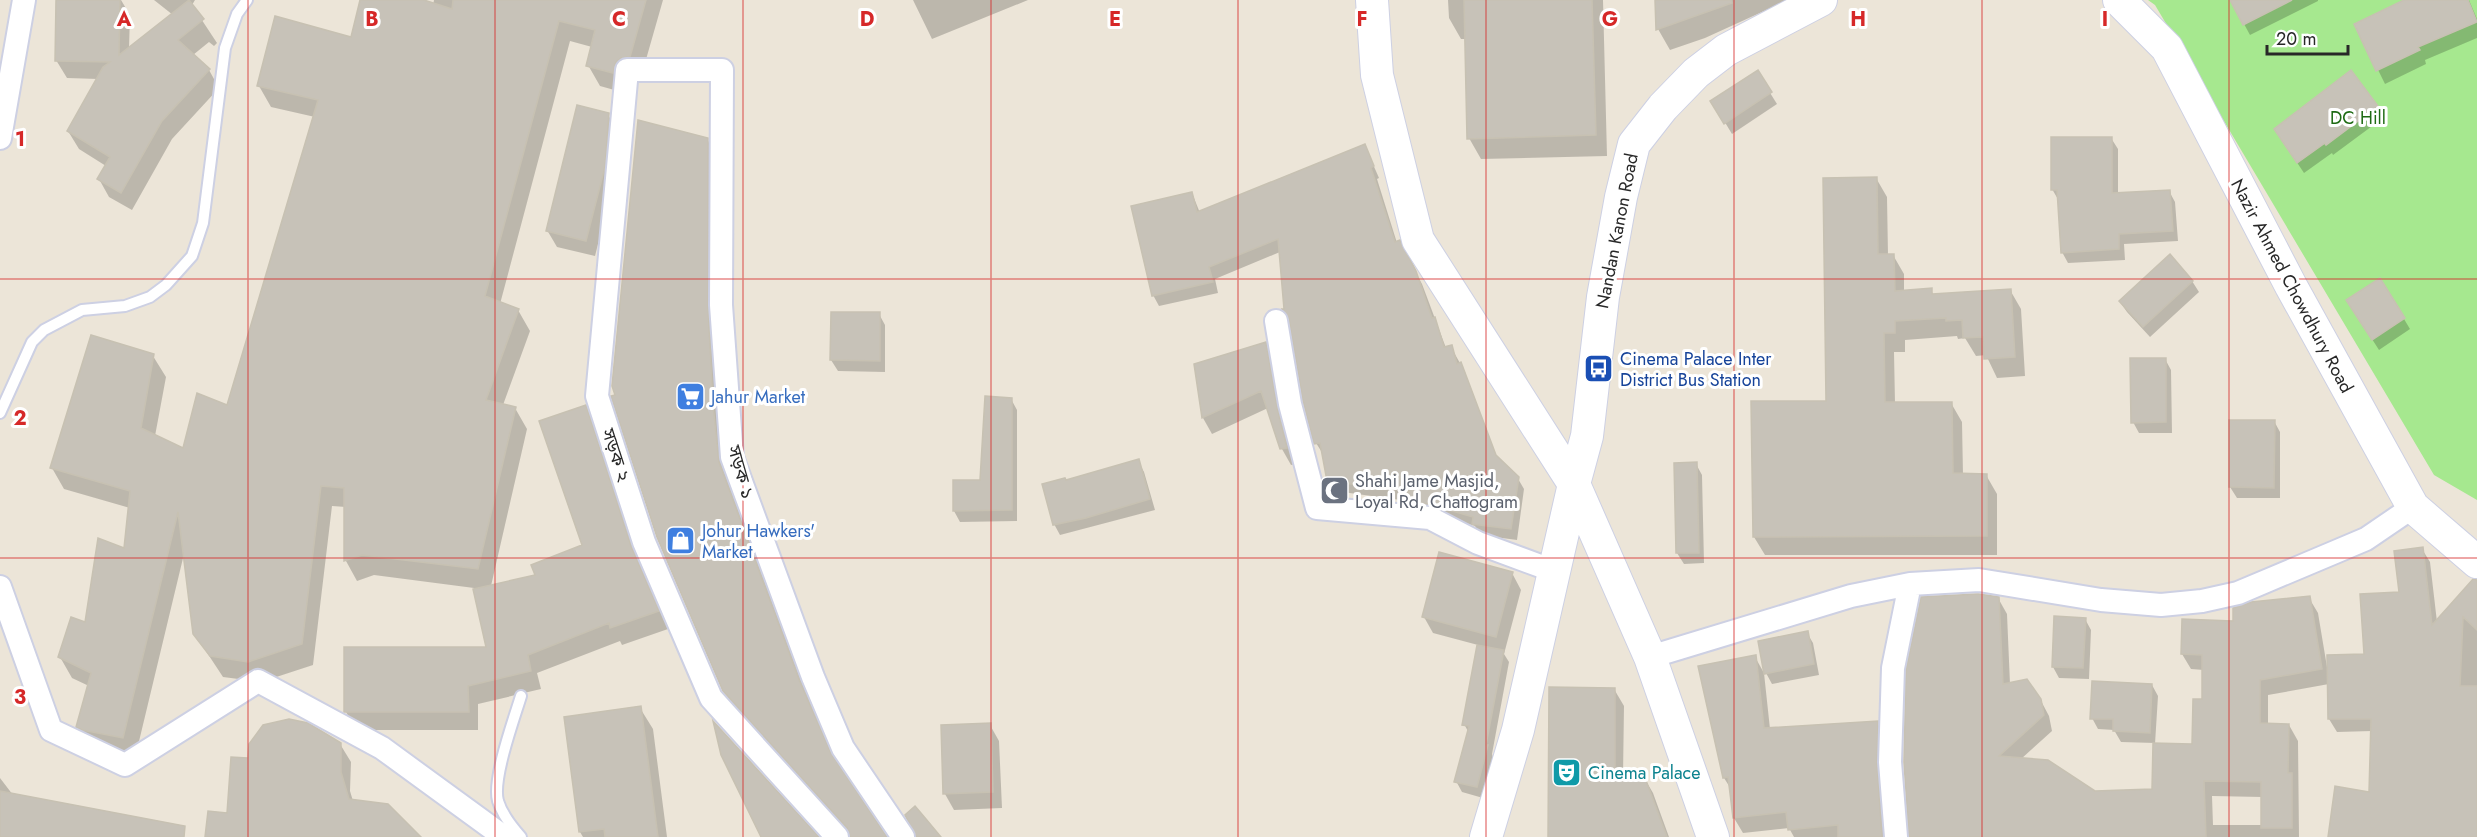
<svg xmlns="http://www.w3.org/2000/svg" width="2477" height="837" viewBox="0 0 2477 837" font-family="Jost,'Noto Sans Bengali',sans-serif">
	<style>
		.green { fill: #a6e88f }
		.shadow { fill: #0003; fill-rule: evenodd }
		.building { fill: #c7c2b8; stroke: #c7c1b2; stroke-width: 1.5 }
		.lines { fill: none; stroke-linecap: round; stroke-linejoin: round }
		.lane-casing { stroke: #cdd0e3; stroke-width: 14 }
		.street-casing { stroke: #cdd0e3; stroke-width: 26 }
		.secondary-casing { stroke: #cdd0e3; stroke-width: 34 }
		.lane { stroke: #fff; stroke-width: 10 }
		.street { stroke: #fff; stroke-width: 22 }
		.secondary { stroke: #fff; stroke-width: 32 }
		.grid { fill: none; stroke: #d62828; stroke-width: 1.5; stroke-opacity: 0.55 }
		.labels { text-anchor: middle; dominant-baseline: central; stroke-width: 6; stroke-linejoin: round; paint-order: stroke }
		.park-label { font-size: 18px; fill: #1e6a13; stroke: #fff }
		.street-label { font-size: 18px; fill: #282828; stroke: #fff }
		.transit-label { font-size: 18px; fill: #164399; stroke: #fff; text-anchor: start }
		.shop-label { font-size: 18px; fill: #366cbe; stroke: #fff; text-anchor: start }
		.worship-label { font-size: 18px; fill: #5b616d; stroke: #fff; text-anchor: start }
		.culture-label { font-size: 18px; fill: #0d838f; stroke: #fff; text-anchor: start }
		.grid-label { font-size: 20px; text-anchor: middle; font-weight: bold; fill: #d62828; stroke: #fff; stroke-width: 6; stroke-linejoin: round; paint-order: stroke }
	</style>
	<rect width="100%" height="100%" fill="#ece5d8"/>
	<!-- green -->
	<path class="green" d="M2148,0H2477V500L2434,475L2155,5Z"/>
	<!-- shadow -->
	<path class="shadow" d="M58,0H121L130,15L129,49L173,15L154,0H195L192,5L217,43L214,46L209,42L193,55L209,70L219,88L172,139L132,210L109,197L99,179L106,166L79,149L68,131L98,79L67,78L56,60Z
		M362,0H419L433,5L434,0H663L641,77L625,93L600,86L588,65L592,47L570,41L500,304L518,310L530,331L503,405L515,408L527,429L491,586L537,576L584,546L585,407L596,425L641,566L668,629L622,645L620,641L537,673L541,689L478,704V730H356L346,712L488,648L474,588L374,575L357,581L346,561V507L332,506L313,665L261,682L223,677L194,633L184,554L135,758L90,748L78,727L89,686L72,678L60,657L86,624L125,550L130,508L64,489L52,468L153,356L166,377L155,436L184,450L228,407L315,117L271,107L259,86L352,39Z
		M913,0H1028L932,39Z
		M1448,0H1603L1607,156L1481,159L1469,138L1466,39H1461L1449,18Z
		M1657,0H1788L1705,38L1670,50L1658,29Z
		M2231,0H2318V1L2250,35Z
		M2408,0H2469L2477,19V38L2425,60L2426,64L2385,84L2356,25Z
		M1757,72L1777,104L1732,134L1712,101Z
		M2351,72L2383,118L2333,155L2332,153L2304,173L2282,140Z
		M608,115L618,131L613,184L595,256L557,247L547,230Z
		M2111,138L2118,149V194L2169,191L2175,202L2178,241L2124,244L2125,260L2068,263L2062,252L2059,201L2052,189Z
		M707,139L719,160L730,480L811,704L838,768L885,837H850L736,711L724,690L616,396Z
		M1365,146L1379,178L1377,179L1397,243L1399,242L1422,284L1446,348L1451,347L1466,374H1464L1498,462L1517,477L1524,489L1517,540L1480,535L1475,526L1439,515L1414,512L1408,501L1335,491L1328,480L1323,454L1316,443L1280,252L1215,279L1218,293L1159,306L1153,295L1192,193L1200,213Z
		M1876,178L1887,197L1888,255H1893L1904,274V291L1931,290L1934,296L2010,290L2021,309L2025,376L1997,378L1986,355L1976,356L1965,338L1958,339L1957,336L1905,340V352H1894L1895,403H1951L1962,422L1963,475H1986L1997,494V555H1765L1754,537L1828,402Z
		M2192,281L2199,292L2150,337L2127,312L2120,302Z
		M2354,311L2404,319L2410,329L2379,350Z
		M879,314L885,325V372L838,371L831,360Z
		M1265,344L1275,360L1296,464L1291,465L1282,449L1268,408L1212,434L1203,418L1196,365Z
		M2165,359L2171,370L2172,433H2139L2133,422Z
		M1011,399L1017,410V521L960,522L954,511L982,481Z
		M2274,421L2280,432V498H2237L2230,487Z
		M1138,461L1144,472L1155,510L1060,535L1054,524L1066,482Z
		M1696,464L1702,475L1704,563L1684,564L1677,553Z
		M2422,549L2430,562L2437,622L2477,590V837H2329L2370,794L2372,731L2337,732L2329,719V684L2268,695V725H2289L2298,741L2299,837H1911L1998,598L2007,614L2010,684L2040,699L2049,716L2052,731L2021,759L2094,793L2154,791L2155,743L2121,742L2114,730L2098,729L2092,718L2152,685L2158,696L2155,744L2194,745L2204,700V670L2191,669L2182,654L2235,622L2309,598L2318,613L2327,667L2365,655L2400,594ZM2212,796L2262,797V825H2213Z
		M1512,573L1521,590L1504,654L1509,662L1492,754L1493,758L1483,798L1462,792L1456,781L1469,733L1464,724L1478,645L1433,633L1424,617Z
		M2085,619L2091,630L2089,679L2059,678L2053,667Z
		M1807,633L1813,643L1819,675L1772,684L1766,673Z
		M1755,657L1764,673L1770,729L1877,723L1886,738L1889,837H1794L1789,828L1743,833L1734,818L1731,789L1724,778Z
		M1614,689L1624,706L1623,777L1643,776L1653,793L1669,837H1549Z
		M640,708L653,729L667,837H583L580,832Z
		M990,725L999,741L1002,808L954,810L945,794L942,727Z
		M340,744L351,762L350,791L353,801L418,837H207L228,814L249,760Z
		M0,778L13,795L176,837H0Z"/>
	<!-- building -->
	<path class="building" d="M56,0H120L119,55L189,0L204,19L178,40L210,69L162,121L121,193L97,179L110,157L67,131L103,67L110,62L55,61Z
		M360,0H424L452,9L453,0H646L630,57L621,58L616,62L613,73L586,66L595,30L559,21L485,296L519,309L486,400L516,407L478,569L362,555L344,561V488L321,486L302,644L248,662L210,656L193,634L178,512L123,738L82,730L76,727L91,673L58,657L71,617L85,622L98,538L124,548L130,491L50,468L91,335L154,354L141,428L183,448L197,393L227,405L318,100L257,86L275,16L351,37Z
		M1464,0H1592L1596,135L1467,139Z
		M1655,0H1731L1732,3L1656,30Z
		M2230,0H2292L2243,25Z
		M2404,0H2468L2477,22L2418,47L2420,50L2376,71L2354,24Z
		M1758,70L1772,92L1724,124L1710,101Z
		M2351,70L2378,106L2326,145L2325,143L2297,163L2274,129Z
		M577,105L609,113L605,167L586,241L546,231Z
		M638,120L708,138V306L713,405L719,462L800,682L831,753L887,837H850L847,828L723,691L657,537L611,396L615,395L612,386Z
		M2051,137H2112V193L2170,190L2173,231L2119,234V249L2061,253L2057,190H2051Z
		M1365,144L1374,166L1371,168L1395,242L1400,240L1416,271L1432,318L1435,317L1444,347L1452,345L1457,364L1461,362L1496,455L1519,477L1511,529L1472,524L1473,517L1432,505L1406,501L1409,491L1327,481L1320,443L1314,444L1303,401L1289,319L1282,309H1284L1278,239L1209,267L1213,282L1152,296L1131,206L1192,192L1197,212Z
		M1877,177L1878,254H1894L1895,291L1932,288V294L2011,289L2015,357L1984,359L1983,337L1963,338L1962,320L1946,321V318L1895,321V333H1884L1885,402H1952L1953,473L1987,474V536L1753,537L1751,401H1826L1823,178Z
		M2170,254L2193,281L2143,327L2119,301Z
		M2380,278L2405,318L2372,340L2346,300Z
		M831,312H880V361L830,360Z
		M1266,342L1277,407L1287,448L1280,449L1261,391L1202,418L1194,364Z
		M2130,358H2166V422L2131,423Z
		M985,396L1012,398V510L953,511V480H980Z
		M586,405L631,546L659,611L610,628L609,623L528,655L531,671L468,686L469,712H344V647H486L473,589L535,575L531,565L582,545L539,421Z
		M2229,420H2275L2274,488L2229,487Z
		M1139,459L1150,499L1086,518L1053,525L1042,484L1065,478L1066,480Z
		M1697,462L1699,553H1676L1674,463Z
		M2423,547L2432,625L2473,579L2477,580V630L2463,617L2460,686H2477V837H2328L2335,786L2369,792L2371,719H2328L2327,655L2364,654L2360,594L2399,592L2394,551Z
		M1439,552L1513,572L1496,637L1422,617Z
		M1978,594L1999,597L2003,684L2027,679L2041,699L2044,715L1999,756L2048,760L2095,791L2152,789L2153,743L2192,744L2193,699H2202V655L2181,654L2182,619L2233,621V608L2251,602L2310,596L2322,669L2260,680V723L2289,724L2288,773H2292V828H2261V782L2204,781L2206,837H1909L1904,762L1906,670L1921,597Z
		M2054,616L2086,618L2083,668L2052,667Z
		M1808,631L1814,664L1764,674L1758,641Z
		M1477,645L1504,650L1486,745H1488L1477,787L1454,782L1469,726L1462,725Z
		M1756,655L1764,728L1878,721L1877,763L1882,837H1838V825L1788,830L1786,812L1733,818L1728,777L1723,778L1698,666Z
		M2092,681L2152,684L2150,733L2113,731V719H2090Z
		M1549,687L1615,688V776L1644,775L1667,837H1548Z
		M641,706L658,837H605L604,829L579,832L564,717Z
		M289,719L308,723L341,743V772L349,799L388,804L421,837H205L208,811L227,813L231,757L248,758L249,744L263,725Z
		M713,721L819,837H761L721,755Z
		M991,723L993,792L943,794L941,725Z
		M0,791L185,826L184,837H0Z
		M915,806L926,819L941,837H916L905,815Z"/>
	<g class="lines">
		<defs>
			<path id="lane" d="M0,413L32,342L44,330L82,310L125,306L150,297L166,285L192,256L203,223L225,48L237,14L247,0
				M521,696C514,719 492,779 498,801C502,814 512,827 521,837"/>
			<path id="street" d="M0,138L24,0
				M1276,321L1290,404L1317,508L1430,518L1478,543L1554,571
				M0,587L51,730L125,765L258,681L382,748L504,837
				M1650,657L1851,596L1910,584L1979,580L2101,600L2161,605L2202,601L2238,593L2366,539L2413,507
				M837,837L711,698L644,542L597,396L627,70H722L721,305L732,457L813,677L843,748L903,837
				M1896,837L1890,762L1893,668L1910,584"/>
			<path id="secondary" d="M1372,0L1377,75L1418,240L1574,484L1650,657L1713,837
				M2119,0L2167,48L2291,286L2413,507L2477,562
				M1486,837L1518,730L1574,484L1587,436L1603,297L1621,197L1634,144L1663,107L1696,73L1726,50L1821,0"/>
		</defs>
		<!-- lane casing -->
		<use href="#lane" class="lane-casing"/>
		<!-- street casing -->
		<use href="#street" class="street-casing"/>
		<!-- secondary casing -->
		<use href="#secondary" class="secondary-casing"/>
		<!-- lane -->
		<use href="#lane" class="lane"/>
		<!-- street -->
		<use href="#street" class="street"/>
		<!-- secondary -->
		<use href="#secondary" class="secondary"/>
	</g>
	<!-- grid -->
	<path class="grid" d="M248,0V837M495,0V837M743,0V837M991,0V837M1238,0V837M1486,0V837M1734,0V837M1982,0V837M2229,0V837M0,279H2477M0,558H2477"/>
	<!-- icons -->
	<defs>
		<symbol id="bus-square" viewBox="-11 -11 22 22"><rect x="-9" y="-9" width="18" height="18" rx="4" fill="#1a4fb4" stroke="#fff"/><path d="M-5-6H5V4H4V6H2V4H-2V6H-4V4H-5ZM-3.5-4V0h7V-4ZM-3.5 1.2v1.5H-2V1.2ZM2 1.2v1.5H3.5V1.2Z" fill="#fff"/></symbol>
		<symbol id="supermarket-square" viewBox="-11 -11 22 22"><rect x="-9" y="-9" width="18" height="18" rx="4" fill="#3f7fe0" stroke="#fff"/><path d="M-6-5.5h2.5l.6 2H6L4.5 2H-2.5L-4.4-4H-6ZM-1.5 3.2a1.3 1.3 0 1 0 .1 0ZM3 3.2a1.3 1.3 0 1 0 .1 0Z" fill="#fff"/></symbol>
		<symbol id="mosque-square" viewBox="-11 -11 22 22"><rect x="-9" y="-9" width="18" height="18" rx="4" fill="#6b7280" stroke="#fff"/><path d="M3.5-4.9A6 6 0 1 0 3.5 4.9A5 5 0 1 1 3.5-4.9Z" fill="#fff"/></symbol>
		<symbol id="shop-square" viewBox="-11 -11 22 22"><rect x="-9" y="-9" width="18" height="18" rx="4" fill="#3f7fe0" stroke="#fff"/><path d="M-5-2.5h2.3a2.7 3.5 0 0 1 5.4 0H5L5.5 6h-11ZM-1.5-2.5h3a1.5 2.3 0 0 0-3 0Z" fill="#fff"/></symbol>
		<symbol id="theatre-square" viewBox="-11 -11 22 22"><rect x="-9" y="-9" width="18" height="18" rx="4" fill="#0f9aa8" stroke="#fff"/><path d="M-5-5.5Q0-4 5-5.5V0Q5 5 0 6Q-5 5-5 0ZM-3.3-2.5H-1v1.5H-3.3ZM1-2.5H3.3v1.5H1ZM-2.8 1Q0 5.5 2.8 1Z" fill="#fff"/></symbol>
	</defs>
	<g fill-rule="evenodd">
		<use href="#bus-square" x="1582" y="352" width="33" height="33"/>
		<use href="#supermarket-square" x="674" y="380" width="33" height="33"/>
		<use href="#mosque-square" x="1318" y="474" width="33" height="33"/>
		<use href="#shop-square" x="664" y="524" width="33" height="33"/>
		<use href="#theatre-square" x="1550" y="756" width="33" height="33"/>
	</g>
	<g class="labels">
		<!-- park labels -->
		<g class="park-label">
			<text x="2358" y="118">DC Hill</text>
		</g>
		<!-- street labels -->
		<g class="street-label">
			<text transform="translate(1617 231) rotate(-79)">Nandan Kanon Road</text>
			<text transform="translate(2292 286) rotate(62)">Nazir Ahmed Chowdhury Road</text>
			<text transform="translate(616 455) rotate(72)">সড়ক ২</text>
			<text transform="translate(741 472) rotate(74)">সড়ক ১</text>
		</g>
		<!-- transit labels -->
		<g class="transit-label">
			<text x="1620" y="359">Cinema Palace Inter<tspan x="1620" dy="21">District Bus Station</tspan></text>
		</g>
		<!-- shop labels -->
		<g class="shop-label">
			<text x="711" y="397">Jahur Market</text>
			<text x="702" y="531">Johur Hawkers'<tspan x="702" dy="21">Market</tspan></text>
		</g>
		<!-- worship labels -->
		<g class="worship-label">
			<text x="1355" y="481">Shahi Jame Masjid,<tspan x="1355" dy="21">Loyal Rd, Chattogram</tspan></text>
		</g>
		<!-- culture labels -->
		<g class="culture-label">
			<text x="1588" y="773">Cinema Palace</text>
		</g>
	</g>
	<g class="grid-label">
		<text x="124" y="26">A</text>
		<text x="372" y="26">B</text>
		<text x="619" y="26">C</text>
		<text x="867" y="26">D</text>
		<text x="1115" y="26">E</text>
		<text x="1362" y="26">F</text>
		<text x="1610" y="26">G</text>
		<text x="1858" y="26">H</text>
		<text x="2105" y="26">I</text>
		<text x="20" y="146">1</text>
		<text x="20" y="425">2</text>
		<text x="20" y="704">3</text>
	</g>
	<!-- scale -->
	<path d="M2267 45v9h81v-9" fill="none" stroke="#282828" stroke-width="3"/>
	<text x="2276" y="45" font-size="18" fill="#282828" stroke="#ffffff" stroke-width="4.5" paint-order="stroke">20 m</text>
</svg>
